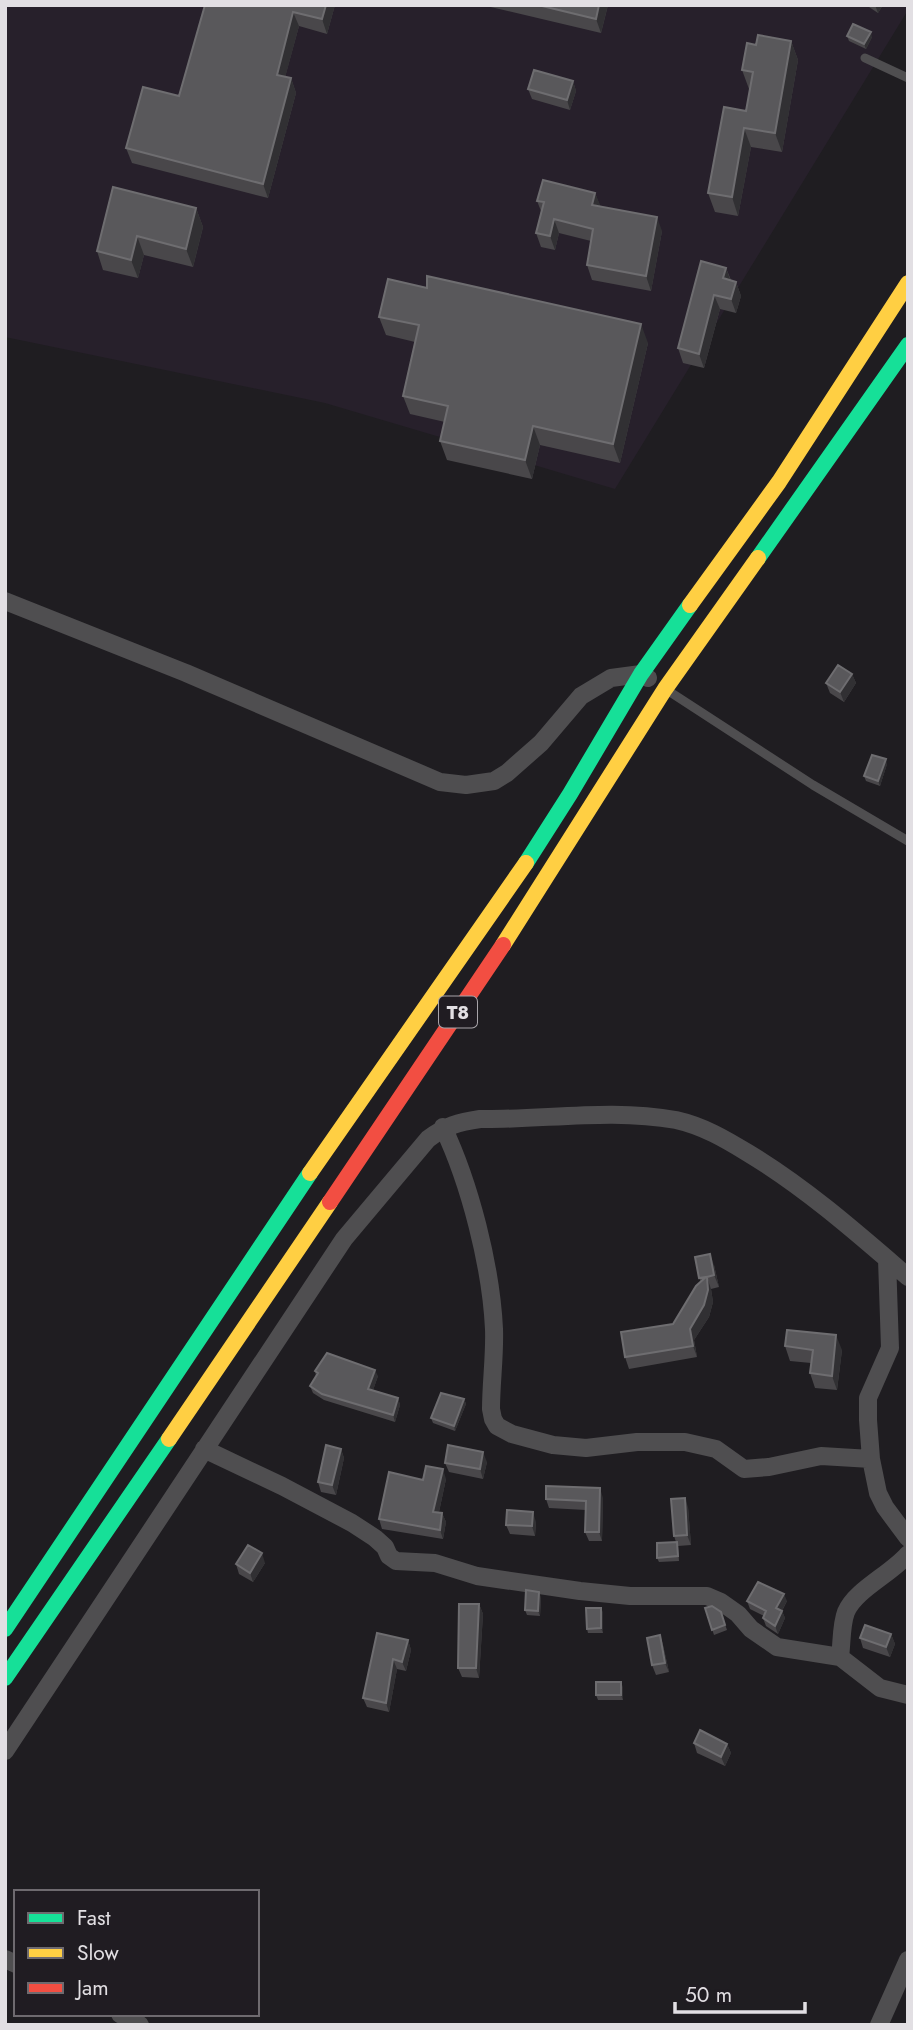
<svg xmlns="http://www.w3.org/2000/svg" width="913" height="2030" viewBox="0 0 913 2030" font-family="Jost,sans-serif">
	<style>
		.built { fill: #27202b }
		.lines { fill: none; stroke-linecap: round; stroke-linejoin: round }
		.lane { stroke: #4f4e50; stroke-width: 9 }
		.street { stroke: #4f4e50; stroke-width: 18 }
		.fast { stroke: #16e098; stroke-width: 16 }
		.slow { stroke: #ffcf43; stroke-width: 16 }
		.jam { stroke: #f24e42; stroke-width: 16 }
		.wall { fill: #49474a }
		.shaded-wall { fill: #313033 }
		.building { fill: #59585b; stroke: #6e6d70; stroke-width: 2 }
		.labels { text-anchor: middle; dominant-baseline: central; stroke-width: 5; stroke-linejoin: round; paint-order: stroke }
		.shield { fill: #201c22; stroke: #a8a4a9; stroke-width: 2 }
		.shield-label { font-size: 19px; font-weight: bold; fill: #e2dfe3 }
	</style>
	<rect width="100%" height="100%" fill="#1f1d21"/>
	<!-- built -->
	<path class="built" d="M5,5H908V10L615,489L325,403L5,337Z"/>
	<g class="lines">
		<!-- lane -->
		<path class="lane" d="M865,58L908,78
			M670,692L813,785L908,841"/>
		<!-- street -->
		<path class="street" d="M5,601L186,673L440,782L466,785L494,781L507,773L541,743L581,696L611,678L641,674L648,678
			M443,1127C470,1184 491,1266 494,1329C495,1355 491,1383 491,1409L493,1419L497,1426L512,1434L553,1445L586,1448L637,1442H685L716,1449L744,1469L769,1467L821,1456L871,1459
			M887,1259L890,1348L868,1398V1420L871,1459L878,1493L885,1507L908,1538
			M204,1449L282,1486L352,1523L375,1538L385,1547L389,1556L396,1561L435,1563L477,1576L580,1591L630,1596H707L721,1602L738,1614L751,1629L777,1647L840,1657L880,1688L908,1695
			M840,1657C842,1643 841,1625 846,1612C855,1590 891,1574 908,1554
			M5,1751L344,1239L428,1139C445,1126 459,1122 480,1119C544,1120 612,1108 676,1120C703,1126 725,1139 748,1153C806,1188 857,1233 908,1277
			M5,1959L16,1964
			M120,2014L140,2025
			M879,2025L908,1960"/>
		<!-- fast -->
		<path class="fast" d="M758,558L908,345
			M526,863L570,794L641,674L690,605
			M5,1629L310,1173
			M5,1678L169,1439"/>
		<!-- slow -->
		<path class="slow" d="M690,605L779,482L908,283
			M503,945L665,689L758,558
			M310,1173L526,863
			M169,1439L330,1202"/>
		<!-- jam -->
		<path class="jam" d="M330,1202L503,945"/>
	</g>
	<!-- wall -->
	<path class="wall" d="M205,5H335L327,34L299,26L285,77L291,78L296,93L268,198L132,163L126,148L179,96Z
		M482,5H608L601,33Z
		M866,5H883L878,13Z
		M847,36L872,37L866,49L849,41Z
		M791,41L798,60L782,152L751,147L738,216L715,212L708,193L746,111L750,89H749L742,70L756,45Z
		M573,81L576,91L570,110L532,99L528,89Z
		M595,193L600,206L662,231L651,291L592,280L587,265L591,241L559,233L555,250L541,247L536,233L541,211L537,201Z
		M196,208L203,227L193,267L144,255L138,278L103,270L97,251Z
		M726,268L731,280L736,282L741,296L736,313L720,309L704,368L683,363L678,348Z
		M379,317L648,343L620,463L540,445L532,479L447,460L440,441L445,422L410,414L403,396L415,342L386,335Z
		M852,674L856,683L844,702L830,693L826,683Z
		M887,764L880,786L866,781L864,776Z
		M714,1265L719,1287L711,1289L713,1302L709,1317L694,1340L697,1357L629,1369L625,1357L673,1324L701,1282L699,1278Z
		M785,1346L842,1350L837,1390L815,1388L810,1373L811,1363L790,1361Z
		M315,1371L378,1376L373,1390L398,1398L400,1405L395,1422L324,1400L313,1393L310,1386L316,1376Z
		M464,1399L466,1404L455,1431L433,1423L431,1418Z
		M341,1449L344,1458L336,1495L321,1492L318,1482Z
		M487,1462L483,1479L449,1472L445,1463Z
		M446,1479L439,1512L442,1513L446,1522L443,1539L382,1529L379,1519L423,1480Z
		M603,1498L602,1541H589L585,1532L586,1510L549,1508L546,1499Z
		M688,1507L691,1545L678,1546L679,1561L659,1562L657,1558L676,1542L674,1536Z
		M536,1522L535,1536L510,1534L506,1525Z
		M265,1563L253,1582L239,1574L236,1564Z
		M541,1597L540,1616L527,1615L525,1610Z
		M747,1601H787L782,1611L785,1618L778,1634L766,1626L763,1618L764,1616L750,1609Z
		M479,1604L483,1614L479,1678L462,1677L458,1668Z
		M705,1608L721,1612L727,1630L714,1635Z
		M603,1612V1633H588L587,1629Z
		M891,1634L895,1644L890,1657L863,1648L860,1638Z
		M660,1635L663,1645L669,1672L656,1675L652,1665Z
		M408,1640L411,1650L406,1671L397,1669L389,1712L367,1707L363,1698Z
		M623,1687V1700H598L596,1695Z
		M694,1743L727,1744L731,1753L725,1766L697,1753Z"/>
	<!-- shaded-wall -->
	<path class="shaded-wall" d="M326,5H335L327,34L322,19Z
		M599,5H608L601,33L596,19Z
		M875,5H883L878,13Z
		M293,12L299,26L282,89L277,75Z
		M871,32L872,37L866,49L864,44Z
		M791,41L798,60L782,152L775,133Z
		M291,78L296,93L268,198L263,184Z
		M573,81L576,91L570,110L567,100Z
		M744,128L751,147L738,216L732,197Z
		M595,193L601,207L592,205Z
		M196,208L203,227L193,267L186,249Z
		M657,217L662,231L651,291L646,276Z
		M554,219L559,233L555,250L550,236Z
		M137,236L144,255L138,278L131,260Z
		M726,268L731,282L723,278Z
		M736,282L741,296L736,313L731,299Z
		M714,295L720,309L704,368L699,354Z
		M641,324L648,343L620,463L613,444Z
		M533,426L540,445L532,479L525,460Z
		M852,674L856,683L844,702L840,692Z
		M886,759L887,764L880,786L878,781Z
		M710,1254L714,1265L719,1287L714,1275Z
		M707,1277L711,1289L713,1302L709,1317L694,1340L697,1357L693,1346L690,1329Z
		M836,1335L842,1350L837,1390L832,1376Z
		M375,1370L378,1376L371,1396L368,1389Z
		M398,1398L400,1405L395,1422L393,1415Z
		M464,1399L466,1404L455,1431L454,1426Z
		M341,1449L344,1458L336,1495L332,1485Z
		M483,1452L487,1462L483,1479L480,1469Z
		M443,1469L446,1479L437,1521L433,1512Z
		M600,1488L603,1498L602,1541L599,1532Z
		M685,1498L688,1507L691,1545L687,1535Z
		M533,1512L536,1522L535,1536L532,1526Z
		M442,1513L446,1522L443,1539L440,1530Z
		M262,1553L265,1563L253,1582L250,1573Z
		M539,1592L541,1597L540,1616L538,1611Z
		M784,1594L787,1601L779,1616L776,1608Z
		M479,1604L483,1614L479,1678L476,1668Z
		M601,1608L603,1612V1633L601,1628Z
		M782,1611L785,1618L778,1634L775,1626Z
		M891,1634L895,1644L890,1657L886,1647Z
		M660,1635L663,1645L669,1672L665,1663Z
		M408,1640L411,1650L406,1671L402,1662Z
		M393,1659L397,1669L389,1712L386,1703Z
		M621,1682L623,1687V1700L621,1695Z
		M727,1744L731,1753L725,1766L721,1757Z"/>
	<!-- building -->
	<path class="building" d="M205,5H326L322,19L293,12L277,75L291,78L263,184L126,148L143,87L179,96Z
		M538,5H599L596,19Z
		M853,24L871,32L864,44L847,36Z
		M758,35L791,41L775,133L744,128L732,197L708,193L724,107L746,111L753,72L742,70L747,43L756,45Z
		M534,70L573,81L567,100L528,89Z
		M543,180L595,193L592,205L657,217L646,276L587,265L593,229L554,219L550,236L536,233L544,202L537,201Z
		M113,187L196,208L186,249L137,236L131,260L97,251Z
		M701,261L726,268L723,278L736,282L731,299L714,295L699,354L678,348Z
		M427,276L641,324L613,444L533,426L525,460L440,441L448,406L403,396L419,325L379,317L388,279L427,288Z
		M838,665L852,674L840,692L826,683Z
		M872,755L886,759L878,781L864,776Z
		M710,1254L714,1275L707,1277L708,1290L704,1305L690,1329L693,1346L625,1357L621,1332L673,1324L696,1286L706,1277L699,1278L695,1257Z
		M787,1330L836,1335L832,1376L810,1373L813,1350L785,1346Z
		M327,1353L375,1370L368,1389L398,1398L393,1415L322,1394L310,1386L318,1373L315,1371Z
		M441,1393L464,1399L454,1426L431,1418Z
		M326,1445L341,1449L332,1485L318,1482Z
		M448,1445L483,1452L480,1469L445,1463Z
		M426,1466L443,1469L433,1512L442,1513L440,1530L379,1519L389,1472L423,1480Z
		M546,1486L600,1488L599,1532H585L586,1501L546,1499Z
		M685,1498L687,1535L674,1536L671,1499Z
		M507,1510L533,1512L532,1526L506,1525Z
		M677,1542L678,1556L657,1558V1543Z
		M248,1545L262,1553L250,1573L236,1564Z
		M758,1582L784,1594L776,1608L782,1611L775,1626L763,1618L766,1611L747,1601Z
		M526,1590L539,1592L538,1611L525,1610Z
		M459,1604H479L476,1668H458Z
		M712,1606L721,1612L725,1625L712,1630L705,1608Z
		M586,1608H601V1628L587,1629Z
		M865,1625L891,1634L886,1647L860,1638Z
		M377,1633L408,1640L402,1662L393,1659L386,1703L363,1698Z
		M660,1635L665,1663L652,1665L647,1638Z
		M596,1682H621V1695H596Z
		M700,1730L727,1744L721,1757L694,1743Z"/>
	<g class="labels">
		<!-- shield labels -->
		<rect class="shield" x="439" y="996.5" width="38" height="31" rx="5"/>
		<g class="shield-label">
			<text x="458" y="1012">T8</text>
		</g>
	</g>
	<!-- border -->
	<rect width="913" height="2030" fill="none" stroke="#e2dfe3" stroke-width="14"/>
	<!-- legend -->
	<rect x="14" y="1890" width="245" height="126" fill="#201c22" stroke="#6e6a6f" stroke-width="2"/>
	<rect x="28" y="1913" width="35" height="10" fill="#16e098" stroke="#6e6a6f" stroke-width="2"/>
	<text x="77" y="1925" font-size="21" fill="#e2dfe3">Fast</text>
	<rect x="28" y="1948" width="35" height="10" fill="#ffcf43" stroke="#6e6a6f" stroke-width="2"/>
	<text x="77" y="1960" font-size="21" fill="#e2dfe3">Slow</text>
	<rect x="28" y="1983" width="35" height="10" fill="#f24e42" stroke="#6e6a6f" stroke-width="2"/>
	<text x="77" y="1995" font-size="21" fill="#e2dfe3">Jam</text>
	<!-- scale -->
	<path d="M675 2002v10h130v-10" fill="none" stroke="#e2dfe3" stroke-width="3.5"/>
	<text x="685" y="2002" font-size="21" fill="#e2dfe3" stroke="#201c22" stroke-width="5" paint-order="stroke">50 m</text>
</svg>
